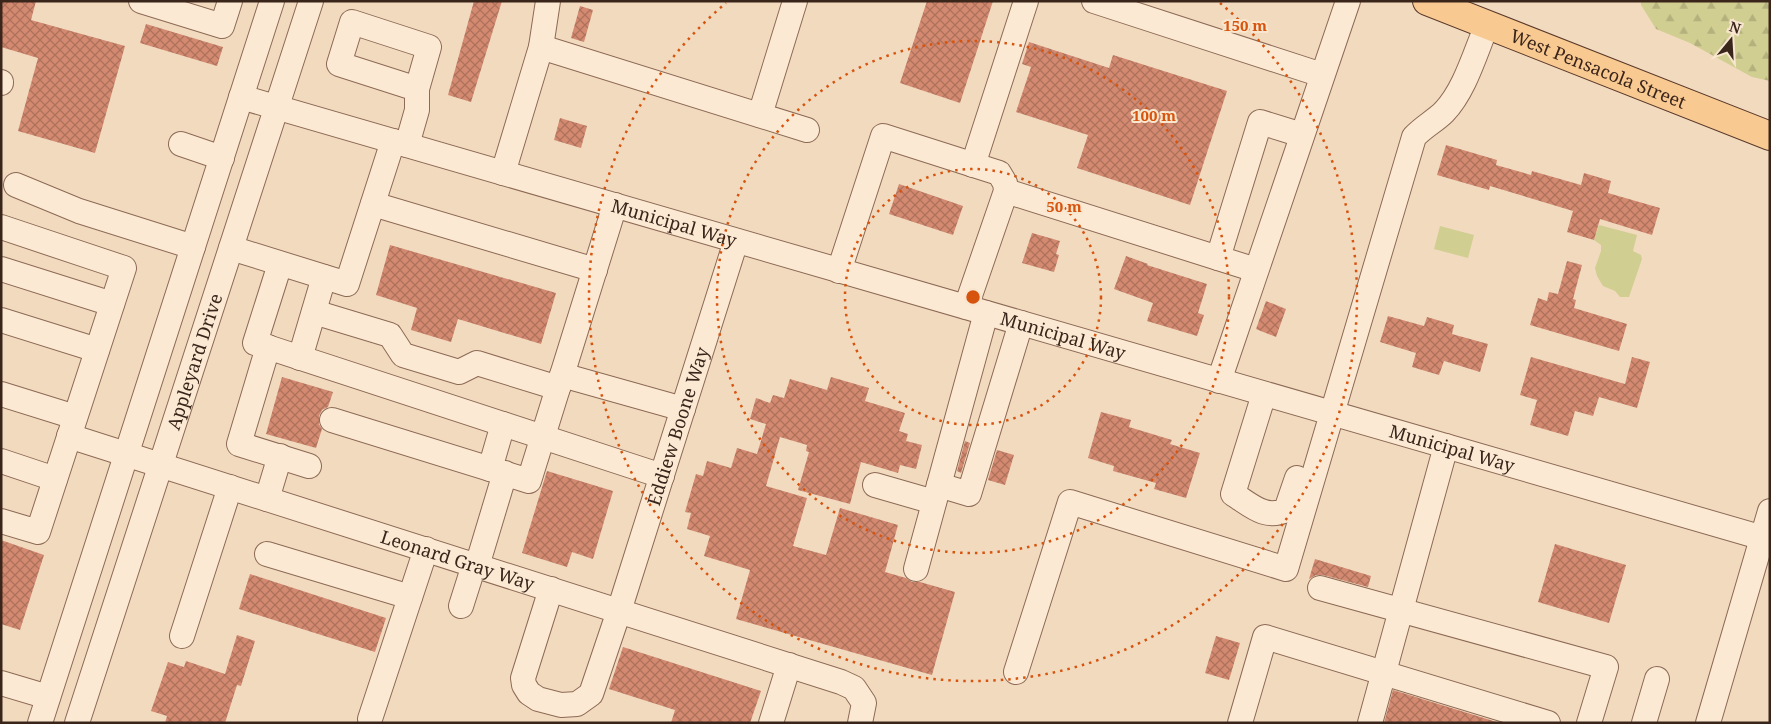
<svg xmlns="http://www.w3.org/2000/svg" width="1771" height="724" viewBox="0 0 1771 724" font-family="'Noto Serif',serif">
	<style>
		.forest { fill: url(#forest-firs) }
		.green { fill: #d1ce92 }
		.building { fill: url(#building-cross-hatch) }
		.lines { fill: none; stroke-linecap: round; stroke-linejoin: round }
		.minor-casing { stroke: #8c6a55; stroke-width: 26 }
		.major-casing { stroke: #59392a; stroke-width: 30 }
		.minor { stroke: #fce9d3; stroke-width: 24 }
		.major { stroke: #f9c992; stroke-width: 28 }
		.ring { fill: none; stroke: #d7540e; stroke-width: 2.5; stroke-dasharray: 2.5 5 }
		.labels { text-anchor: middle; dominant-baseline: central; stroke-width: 4; stroke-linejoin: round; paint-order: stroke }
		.street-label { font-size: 18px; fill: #3a251b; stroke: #f9e6cf }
		.centre { fill: #d7540e; stroke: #f9e6cf; stroke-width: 2.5 }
		.ring-label { font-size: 15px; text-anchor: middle; font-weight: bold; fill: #d7540e; stroke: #f9e6cf; stroke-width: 4; stroke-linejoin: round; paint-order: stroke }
	</style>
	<defs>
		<pattern id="forest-firs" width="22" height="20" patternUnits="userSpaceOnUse" patternTransform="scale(1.25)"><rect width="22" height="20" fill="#d1ce92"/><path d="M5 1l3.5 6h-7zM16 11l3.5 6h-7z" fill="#b4b17d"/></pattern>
		<pattern id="building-cross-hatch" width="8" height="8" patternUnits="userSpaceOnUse" patternTransform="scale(1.25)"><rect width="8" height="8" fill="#d48a71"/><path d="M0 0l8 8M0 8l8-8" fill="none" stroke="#ad715c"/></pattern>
	</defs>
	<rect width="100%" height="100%" fill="#f2dabf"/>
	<!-- forest -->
	<path class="forest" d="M1641,1H1770V81L1752,77L1690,43L1656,29L1641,5Z"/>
	<!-- green -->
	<path class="green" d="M1599,225L1637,235L1633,251L1641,255L1642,259L1629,297H1620L1615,291L1603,286L1597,276L1595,268L1601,251V245L1594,240Z
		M1440,226L1474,235L1468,258L1434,249Z"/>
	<!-- building -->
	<path class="building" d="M1,1H36L31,20L125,46L95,153L18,131L38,58L1,47Z
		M474,1H502L471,102L448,95Z
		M927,1H993L960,103L900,83Z
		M580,6L593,10L584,42L571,38Z
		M146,24L223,47L217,66L140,43Z
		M1029,42L1109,68L1113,55L1227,91L1190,205L1077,168L1088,135L1016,112L1031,67L1022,64Z
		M560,118L587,126L581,148L554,140Z
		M1446,145L1497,160L1496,165L1531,175L1532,171L1581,185L1584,173L1611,181L1608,193L1660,208L1652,235L1600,219L1594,240L1567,232L1573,211L1490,186L1489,190L1437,175Z
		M899,184L963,206L953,235L889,214Z
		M1032,233L1060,241L1056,254L1059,255L1054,272L1022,263Z
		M390,245L556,293L541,344L458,319L451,342L411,330L417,308L376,295Z
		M1126,256L1148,264L1147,265L1207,284L1198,313L1204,315L1197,336L1147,321L1153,303L1114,289Z
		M1567,261L1582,265L1573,299L1576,300L1574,308L1627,324L1619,351L1530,325L1538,298L1547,301L1549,292L1558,294Z
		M1266,301L1286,309L1276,337L1256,329Z
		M1388,316L1424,326L1427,317L1454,325L1452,334L1488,344L1480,372L1444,361L1439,375L1412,367L1416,353L1380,342Z
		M1531,357L1625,384L1632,357L1650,362L1637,408L1599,397L1593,416L1575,411L1568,436L1530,425L1537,400L1520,395Z
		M282,377L333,392L328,407L322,410L319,416V424L322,429L316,448L266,434Z
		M831,377L869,388L865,401L905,413L899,431L908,434L906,441L922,445L916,469L900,465L898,473L861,462L850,504L798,490L809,452L806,451L807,445L780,437L766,486L807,498L793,546L826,555L840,508L898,525L885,572L906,578L912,582H920L955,592L932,675L736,619L750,570L704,556L710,536L687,529L691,513L685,512L696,474L703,476L707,461L731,468L737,448L757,454L766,424L750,419L756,398L770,403L773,395L784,398L790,379L827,390Z
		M1101,412L1131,420L1129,427L1172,440L1170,444L1200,453L1186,498L1154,489L1156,483L1113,471L1114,466L1088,458Z
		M965,441L970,443L961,473L957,471Z
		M997,450L1014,455L1005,485L988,480Z
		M547,471L613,491L593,559L572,552L567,567L522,553Z
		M1,540L44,555L20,630L1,624Z
		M1555,544L1626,565L1609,623L1538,602Z
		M1315,559L1371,576L1368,587L1323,575H1316L1309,579Z
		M250,574L386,618L375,652L239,609Z
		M237,635L255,641L241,686L237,685L225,723H165L167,716L151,711L168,662L184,667L186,661L225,674Z
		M1216,636L1240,643L1229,680L1205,673Z
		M623,647L761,691L750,723H671L675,710L609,689Z
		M1393,690L1500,723H1384Z"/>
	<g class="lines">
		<defs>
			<g id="minor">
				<path d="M141,1L222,26L230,1"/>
				<path d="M1094,1L1322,75"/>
				<path d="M541,47L807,130"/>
				<path d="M1,82V83"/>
				<path id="s1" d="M241,97L1770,540"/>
				<path d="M760,115L795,1"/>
				<path d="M181,144L222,158"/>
				<path d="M407,145L417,110V89L429,47L352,22L339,64L417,89"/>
				<path d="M973,165L1026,1"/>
				<path d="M503,173L541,47L548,1"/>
				<path d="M16,185L79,211L193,247"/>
				<path d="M1006,191L1256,270"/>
				<path d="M373,204L595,270"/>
				<path d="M1,227L124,268L38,532L1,521"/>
				<path d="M231,248L347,284L393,141"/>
				<path d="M1218,258L1260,122L1302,135"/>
				<path d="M280,264L255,343L662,476"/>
				<path d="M1,269L112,304"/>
				<path d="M839,271L883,136L999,173L1005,183L1006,191L966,307"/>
				<path d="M314,312L390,335L403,355L459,372L477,363L558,388"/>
				<path d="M1,320L97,350"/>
				<path d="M268,347L239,444L309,466"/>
				<path d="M300,358L324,277"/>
				<path d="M562,375L683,409"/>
				<path d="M1219,381L1348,1"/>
				<path d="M1,394L75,417"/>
				<path d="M1264,394L1233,494C1251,505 1265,520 1286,510L1297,478"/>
				<path d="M332,420L529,481L615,205"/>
				<path id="s2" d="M69,436L841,682L854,688L864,703L860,723"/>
				<path d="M1,461L55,479"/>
				<path d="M490,469L503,424"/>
				<path d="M875,485L934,502"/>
				<path d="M939,485L969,494L1021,323"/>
				<path d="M267,499L280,456"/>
				<path d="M267,554L410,597"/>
				<path d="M477,566L505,473"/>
				<path d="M916,569L986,313"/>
				<path d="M1320,588L1606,667L1589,723"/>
				<path id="s3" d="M551,589L523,678L524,685L529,693L538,699L561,705L577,704L591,694L619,611L736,241"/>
				<path d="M461,606L474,565"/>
				<path d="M182,636L230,487"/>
				<path d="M1016,672L1070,502L1286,569L1414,137C1423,127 1435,121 1444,112C1465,90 1475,53 1487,25"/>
				<path d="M1,683L48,697"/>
				<path d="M370,719L426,549"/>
				<path d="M40,723L272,1"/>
				<path id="s4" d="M77,723L311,1"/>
				<path d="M771,723L789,665"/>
				<path d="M1240,723L1265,637L1548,723"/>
				<path d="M1370,723L1446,446"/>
				<path d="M1644,723L1657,679"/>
				<path d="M1708,723L1770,511"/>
			</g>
			<g id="major">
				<path id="s5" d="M1427,1L1770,136"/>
			</g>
		</defs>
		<!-- minor casing -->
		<use href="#minor" class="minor-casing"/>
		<!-- major casing -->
		<use href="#major" class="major-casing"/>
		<!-- minor -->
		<use href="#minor" class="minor"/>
		<!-- major -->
		<use href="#major" class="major"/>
	</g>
	<!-- distance rings -->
	<g class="ring">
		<circle cx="973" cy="297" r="128"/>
		<circle cx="973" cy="297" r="256"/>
		<path d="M1220 3A384 384 0 1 1 726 3"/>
	</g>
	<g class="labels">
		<!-- street labels -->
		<g class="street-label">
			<text stroke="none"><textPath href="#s5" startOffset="184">West Pensacola Street</textPath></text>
			<text stroke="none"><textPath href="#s1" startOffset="451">Municipal Way</textPath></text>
			<text stroke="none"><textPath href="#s1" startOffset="856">Municipal Way</textPath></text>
			<text stroke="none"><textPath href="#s4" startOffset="380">Appleyard Drive</textPath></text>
			<text stroke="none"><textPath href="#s3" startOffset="459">Eddiew Boone Way</textPath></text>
			<text stroke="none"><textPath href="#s1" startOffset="1261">Municipal Way</textPath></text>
			<text stroke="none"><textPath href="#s2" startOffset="408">Leonard Gray Way</textPath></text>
		</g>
	</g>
	<circle cx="973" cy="297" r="8" class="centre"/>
	<g class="ring-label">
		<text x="1245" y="31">150 m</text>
		<text x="1154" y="121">100 m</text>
		<text x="1064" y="212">50 m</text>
	</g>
	<!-- border -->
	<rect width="1771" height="724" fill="none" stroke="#3a251b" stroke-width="5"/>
	<!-- north arrow -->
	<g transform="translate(1731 40) rotate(18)" stroke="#f9e6cf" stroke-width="4" paint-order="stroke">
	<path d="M0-4L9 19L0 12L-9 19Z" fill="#3a251b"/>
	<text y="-8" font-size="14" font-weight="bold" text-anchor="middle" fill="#3a251b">N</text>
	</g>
</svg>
